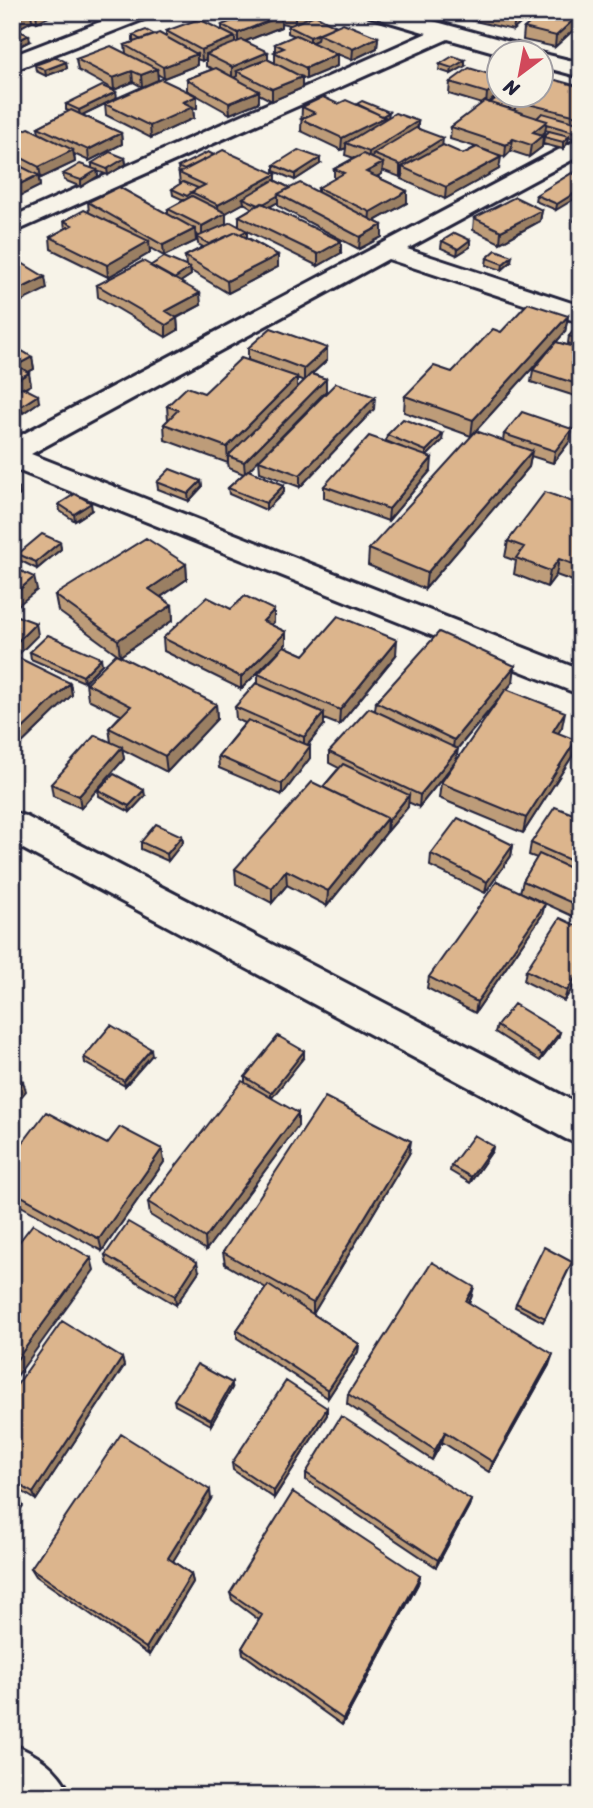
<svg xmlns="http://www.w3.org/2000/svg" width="593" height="1808" viewBox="0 0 593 1808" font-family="Sriracha,sans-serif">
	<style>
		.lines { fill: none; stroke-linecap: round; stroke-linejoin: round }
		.minor-casing { stroke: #22223b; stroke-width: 6 }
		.minor { fill: #f7f3e8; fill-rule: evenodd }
		.wall { fill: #bd9c79; stroke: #22223b; stroke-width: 2; fill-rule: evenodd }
		.shaded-wall { fill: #9a7f63; stroke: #22223b; stroke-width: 2 }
		.building { fill: #dcb58d; stroke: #22223b; stroke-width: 2 }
	</style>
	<rect width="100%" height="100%" fill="#f7f3e8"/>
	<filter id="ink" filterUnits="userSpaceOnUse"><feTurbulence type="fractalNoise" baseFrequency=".0143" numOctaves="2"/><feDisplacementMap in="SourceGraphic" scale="14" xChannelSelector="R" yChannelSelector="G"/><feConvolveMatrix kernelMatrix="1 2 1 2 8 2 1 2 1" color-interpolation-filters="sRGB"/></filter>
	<g filter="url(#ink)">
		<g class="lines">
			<defs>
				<path id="minor" d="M126,12H155L152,16L12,71V56Z
					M366,12H400L528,47L531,52L498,53L448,39L12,233V217L427,33L369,16Z
					M540,53L581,63V77L540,66Z
					M581,138V155L407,249L581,306V323L388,259L31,454L581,670V695L12,468V440Z
					M12,812L25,816L581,1105V1145L566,1139L12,843Z
					M12,1744C40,1756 59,1768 71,1796H12Z"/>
			</defs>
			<!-- minor casing -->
			<use href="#minor" class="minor-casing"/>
			<!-- minor -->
			<use href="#minor" class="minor"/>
		</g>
		<!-- wall -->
		<path class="wall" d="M12,12H60L37,22Z
			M245,12H317L308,18L378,37L377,48L352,60L320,47L337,54V66L306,79L302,77V88L272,101L259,94V102L230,114L187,90V79L213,69L206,66V59L202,61L197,59V65L164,78L157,74L158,80L197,96V108L193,109L194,118L151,138L106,115L105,104L82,115L121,133L122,144L89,161L74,154L75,162L41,178L39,177L40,186L12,200V127L20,132L39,133L38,127L69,111L66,110V104L117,98L142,87L133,82L114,90L78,70L76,59L126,53L125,45L135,42L133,41V35H155L166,37V31L222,30V25L250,14ZM281,23L290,25L288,26V33L295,36L275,44V63L268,60L246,41L281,27Z
			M467,12H534L513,30L466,19Z
			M581,12V23L555,47L523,40L524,28Z
			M12,34L30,41L18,47L12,45Z
			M499,52V62L490,60L491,54Z
			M66,62L67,68L46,76L36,71L35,65Z
			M440,64L465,66L451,74L439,70Z
			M450,82L499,94L489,103L510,101L511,94L581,87V135L576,139L569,137L568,142L563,149L543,144L544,137L549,131L545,130V132L542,135V147L529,157L511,151L505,157L485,150L499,169L445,199L401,179L402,176L400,177L382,170V174L377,177L407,191V203L374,221L382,225V237L359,249L278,206V202L270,207L341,253L318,266L247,231V237L278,255V267L228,293L191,271V275L180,282L201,305L177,318L178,330L166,337L98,297L97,285L150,266H186L185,256L203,247L198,244L197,237L199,236L195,234L196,241L164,256L150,248V253L108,277L51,249L50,237L65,229L64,221L89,213L88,202L168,214V209L184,200L173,195L172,189L180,184L178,167L214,155L276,174V181L290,188L318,192V188L334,179V169L354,158L345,155L346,148L341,150L301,131L302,107L338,104L388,117L418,121V128L442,146L463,154L476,147L450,139L451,127L482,104L449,94ZM244,203L252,208L239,216V226L226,224V213Z
			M125,158L126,164L108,175L97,171L98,176L81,187L64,180L63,174L92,168V163Z
			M320,164L295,180L274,171V165Z
			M572,173L556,210L535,201L536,195Z
			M581,202V224L574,221L576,206Z
			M542,210L540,221L500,243L473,230L474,218Z
			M470,240V247L457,255L441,248L442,241Z
			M487,258L511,262L502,270L486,265Z
			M568,316L565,332L556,342L581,349V389L575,396L531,382L533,370L555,343L471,436L404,412L405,396L452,372L501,332Z
			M581,331V347L568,343L569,336Z
			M12,345L32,357L34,369L28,372L31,385L24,388L39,402L23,413L12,407Z
			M248,348H327V360L312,374L326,379V391L248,470L284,485V492L266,510L229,494L228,488L244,474L229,468L228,463L165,440L164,424L168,420L167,406L276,370L248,360ZM297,378L304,381L297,388Z
			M374,409L300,487L260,472L259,460Z
			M572,429L570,441L553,463L531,456L529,467L425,589L368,565L369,549L503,441L504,434Z
			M387,435L442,441L426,456L431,470L388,521L324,498V486L401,447L386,441Z
			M581,461V480L575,478L577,466Z
			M201,481L202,487L189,501L158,489L157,482Z
			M59,504L92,510L75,521L60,511Z
			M581,505V584L556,575L547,587L514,574L516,561L505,557L508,541Z
			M60,542L61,549L37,569L19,560L18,554Z
			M186,564L187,579L161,597L172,605L173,620L120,656L58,611L55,595Z
			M581,602V626L572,623L574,611Z
			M231,609L274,610V622L271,625L286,632V644L284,646L304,655H396L339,725L324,719V725L308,745L310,758L282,795L219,768L218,756L245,723L236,719L235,707L258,684V674L280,650L241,689L164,651L163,638Z
			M30,652L102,664L84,682L31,659Z
			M12,662L70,683L72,695L16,749L12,747Z
			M513,682L507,689L562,727L558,733L573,755L523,833L439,798L441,783L502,696L457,749L456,761L419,807L408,802V807L387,832H386V833L327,906L287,885L272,903L236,884L235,869L323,787L339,768L329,763V752L375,710L376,702Z
			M86,683L216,704L217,719L167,772L122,749L124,759L81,808L53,796L51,784L111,742L109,728L121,715L88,699Z
			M98,790L145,796L130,812L99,796Z
			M581,817V920L520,892L523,881L537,858L529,855L531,843Z
			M182,836L183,842L168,861L141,849V842Z
			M513,845L511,856L485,893L430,866L431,854Z
			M542,915L475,1013L427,988L429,977Z
			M581,928V975L564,1001L524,981L526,970Z
			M497,1026L560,1032L558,1038L540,1061L495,1032Z
			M304,1051V1057L271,1098L298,1126L206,1250L150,1215L148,1202L245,1082V1077Z
			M152,1055L125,1086L85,1063L84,1057Z
			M107,1144L162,1149L164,1162L102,1251L12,1201V1157Z
			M493,1146L492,1151L470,1183L450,1171L451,1166Z
			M409,1154L313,1314L359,1344L358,1352L328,1398L237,1338V1330L266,1288L225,1264L223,1252Z
			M105,1255L199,1271L176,1305L107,1264Z
			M570,1267L543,1322L515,1307L516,1303Z
			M471,1298L469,1303L549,1365L489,1472L442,1442L432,1460L347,1404L348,1394Z
			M122,1358L124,1366L36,1500L12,1485V1392Z
			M232,1388L211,1425L175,1405L174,1400Z
			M327,1408V1415L274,1498L233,1470L232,1463Z
			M306,1473L471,1500L469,1506L436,1567L306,1480Z
			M211,1499L173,1561L191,1574L193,1582L149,1655L36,1576L31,1568Z
			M420,1576L418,1584L342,1725L243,1654L242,1648L259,1620L232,1600L230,1593Z"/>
		<!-- shaded-wall -->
		<path class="shaded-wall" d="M27,12H31L32,21L12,32V20Z
			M36,12H60L37,22Z
			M300,12H317L295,27V16Z
			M522,12H534L513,30L515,19Z
			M581,13V23L555,47L556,36Z
			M281,16V27L238,44V33Z
			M318,34L317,40L310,43V37Z
			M29,35L30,41L18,47L17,41Z
			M235,37V48L206,54V59L202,61L201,50Z
			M378,37L377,48L352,60L353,49Z
			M268,52V63L237,71V76L232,79V67Z
			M197,54V65L164,78L163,67Z
			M337,54V66L306,79V68Z
			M465,60V66L451,74L452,68Z
			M66,62L67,68L46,76L45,70Z
			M157,69L158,80L142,87L141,75Z
			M132,71L133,82L114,90L113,78Z
			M302,77V88L272,101V89Z
			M499,85V94L486,105L487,93Z
			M259,91V102L230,114L229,103Z
			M116,92L117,98L80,116L79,110Z
			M197,96V108L193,109L194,118L151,138L150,126L183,102Z
			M516,103L515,109L507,115L508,108Z
			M389,112L388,118L346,143V148L341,150L342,138Z
			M418,121L417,132L373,154L372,161L368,164L369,152Z
			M547,121L545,132L531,143L533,132Z
			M581,130V135L576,139L577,133Z
			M121,133L122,144L89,161L88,150Z
			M543,135L542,147L529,157L531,145Z
			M569,136L568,142L563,149V142Z
			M443,138L442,149L402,167V176L400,177V165Z
			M513,139L511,151L505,157L506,145Z
			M73,150L75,162L41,178L39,167Z
			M501,157L499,169L445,199L446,187Z
			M125,158L126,164L108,175L107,169Z
			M320,158V164L295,180V174Z
			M383,163L382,174L365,183L366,172Z
			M97,170L98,176L81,187V180Z
			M276,174V186L243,198L244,203L226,213V225L202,238V226L219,217L218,205Z
			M38,175L40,186L12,200V188Z
			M581,189V195L556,210L557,204Z
			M407,191V203L369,224L370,212Z
			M278,195V202L260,212V206Z
			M542,210L540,221L500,243L501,231Z
			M382,225V237L359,249L360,237Z
			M195,229L196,241L164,256L163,245Z
			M247,231V237L213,247Z
			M470,240V247L457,255L458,249Z
			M149,241L150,253L108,277L107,265Z
			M341,241V253L318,266V254Z
			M278,255V267L228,293L227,281Z
			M512,256L511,262L502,270L503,264Z
			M190,268L191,275L174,286L173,279Z
			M45,277L47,289L12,306V293Z
			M200,293L201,305L166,323V311Z
			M568,316L565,332L471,436L473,420Z
			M177,318L178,330L166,337V325Z
			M327,348V360L304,381V369Z
			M32,357L34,369L19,377L17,365Z
			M29,373L31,385L12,395V382Z
			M297,377V393L228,456V463L227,447Z
			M326,379V391L245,474L244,462Z
			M581,379V389L575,396L577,384Z
			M38,395L39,402L23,413L21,406Z
			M375,397L374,409L300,487V475Z
			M572,429L570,441L553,463L555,451Z
			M443,434L442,441L426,457V451Z
			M532,451L529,467L425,589L427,573Z
			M432,458L431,470L388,521L389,509Z
			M201,481L202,487L189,501L188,494Z
			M284,485V492L266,510V503Z
			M19,488L20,495L12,501V493Z
			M91,503L92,510L75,521L74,514Z
			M60,542L61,549L37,569L36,562Z
			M559,559L556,575L547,587L550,571Z
			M186,564L187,579L150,604L149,589Z
			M34,577L37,590L12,610V596Z
			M172,605L173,620L120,656L118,640Z
			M274,610V622L263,633V621Z
			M36,623L38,635L12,661V647Z
			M286,632V644L241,689V677Z
			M397,640L396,655L339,725L340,710Z
			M101,658L102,664L84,682L83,676Z
			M515,666L513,682L452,755L454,740Z
			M70,683L72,695L16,749L14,737Z
			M216,704L217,719L167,772L165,756Z
			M565,712L562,727L550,747L553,731Z
			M324,713V725L304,749V737Z
			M576,740L573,755L523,833L526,818Z
			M310,746V758L282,795V784Z
			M122,747L124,759L81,808L79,796Z
			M458,749L456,761L419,807L420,795Z
			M144,790L145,796L130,812L129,806Z
			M409,795L408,807L387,832L388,821Z
			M387,818L386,833L327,906L328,891Z
			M182,836L183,842L168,861L167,854Z
			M513,845L511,856L485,893L487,882Z
			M286,870L287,885L272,903V888Z
			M545,904L542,915L475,1013L477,1002Z
			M581,968V975L564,1001L567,991Z
			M560,1032L558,1038L540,1061L542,1055Z
			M151,1049L152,1055L125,1086L124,1081Z
			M304,1051V1057L271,1099V1093Z
			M23,1081L26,1091L12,1108V1094Z
			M298,1113V1126L206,1250L205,1238Z
			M411,1141L409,1154L313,1314V1303Z
			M493,1146L492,1151L470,1183L471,1177Z
			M162,1149L164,1162L102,1251L99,1239Z
			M91,1258L94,1270L12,1383V1366Z
			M197,1262L199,1271L176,1305L175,1296Z
			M474,1287L471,1298L463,1312L466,1301Z
			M359,1344L358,1352L328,1398V1390Z
			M553,1354L549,1365L489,1472L493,1462Z
			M122,1358L124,1366L36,1500L33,1493Z
			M232,1383V1388L211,1425V1420Z
			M327,1408V1415L274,1498V1491Z
			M445,1432L442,1442L432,1460L435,1450Z
			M210,1490L211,1499L170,1566L168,1558Z
			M471,1500L469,1506L436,1567L438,1560Z
			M21,1502L23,1506L12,1521V1515Z
			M191,1574L193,1582L149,1655L146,1648Z
			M420,1576L418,1584L342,1725L343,1719Z"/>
		<!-- building -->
		<path class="building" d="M12,12H27L12,20Z
			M254,12H274L281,16L238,33L222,25Z
			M283,12H300L295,16Z
			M486,12H522L515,19Z
			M543,12H581V13L556,36L524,28Z
			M315,15L336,26L310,37L288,26Z
			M199,19L235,37L201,50L166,31Z
			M343,23L378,37L353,49L318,34Z
			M146,30L155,35L141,40L133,35Z
			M19,31L29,35L17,41L12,39V34Z
			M159,33L197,54L163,67L125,45Z
			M296,35L337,54L306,68L274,52L284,48L275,44Z
			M242,40L268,52L232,67L206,54Z
			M111,46L157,69L141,75L132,71L113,78L76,59Z
			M499,48L516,52H499V56L491,54Z
			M453,56L465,60L452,68L440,64Z
			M57,57L66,62L45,70L35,65Z
			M267,59L302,77L272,89L237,71Z
			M216,68L259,91L229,103L187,79Z
			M469,68L499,77V85L487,93L450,82Z
			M541,76L581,87V117L516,101L521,97L512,94H541Z
			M161,79L197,96L183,102L193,107L150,126L105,104Z
			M102,86L116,92L79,110L66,104Z
			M323,97L338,104L346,100L385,117L342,138L301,119L315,113L302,107Z
			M498,97L516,103L508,108L490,103Z
			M362,101L389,112L382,116L357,104Z
			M485,101L547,121L533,132L543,135L531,145L513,139L506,145L451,127Z
			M71,110L121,133L88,150L38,127Z
			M395,113L418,121L369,152L346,143Z
			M542,113L581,124V130L577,133L546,124L547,121L537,118Z
			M12,127L20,132L12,135Z
			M29,128L73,150L39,167L12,153V135Z
			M416,128L443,138L400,165L373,154Z
			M549,131L569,136L563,142L544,137Z
			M443,145L463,154L477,147L501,157L446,187L402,167Z
			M223,150L276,174L218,205L191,192L205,185L179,173Z
			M298,150L320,158L295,174L274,165Z
			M110,152L125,158L107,169L92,163Z
			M208,152L214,155L184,170L178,167Z
			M363,154L383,163L366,172L407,191L370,212L318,188L344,173L334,169Z
			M12,162L38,175L12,188Z
			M80,164L97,170L81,180L63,174Z
			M572,173L581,177V189L557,204L536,195Z
			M274,180L290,188L278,194L279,195L263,204L262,203L259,205L243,198Z
			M183,182L198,188L187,196L172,189Z
			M300,183L382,225L360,237L278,194Z
			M119,187L195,229L163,245L88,202Z
			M192,196L226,213L202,226L168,209Z
			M515,197L542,210L501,231L474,218Z
			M262,203L341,241L318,254L239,216Z
			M84,210L149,241L107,265L50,237L72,225L64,221Z
			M231,222L247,231L240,234L236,232L209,244L197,237Z
			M236,232L278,255L227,281L185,256Z
			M455,233L470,240L458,249L442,241Z
			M496,250L512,256L503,264L487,258Z
			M12,257L45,277L12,293Z
			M164,257L190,268L174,279L150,266Z
			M143,261L200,293L166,311L177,318L166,325L97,285Z
			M528,303L568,316L473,420L405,396L434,366L452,372L493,329L501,332Z
			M271,328L327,348L304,369L248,348Z
			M575,329L581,331V340L569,336Z
			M556,342L581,349V379L577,384L533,370Z
			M12,345L32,357L17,365L29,373L12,382Z
			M241,358L297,377L227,447L164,424L178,410L167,406L187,387L204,393Z
			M311,374L326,379L244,462L228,456Z
			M336,383L375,397L300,475L259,460Z
			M22,387L38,395L21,406L12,401V393Z
			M522,412L572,429L555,451L504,434Z
			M403,419L443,434L426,451L387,435Z
			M476,431L532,451L427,573L369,549Z
			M369,436L432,458L389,509L324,486Z
			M170,469L201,481L188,494L157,482Z
			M248,470L284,485L266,503L228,488Z
			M12,485L19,488L12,493Z
			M545,492L581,505V567L559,559L550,571L516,558L524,547L508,541Z
			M75,494L91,503L74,514L59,504Z
			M42,534L60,542L36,562L18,554Z
			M146,538L186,564L149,589L172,605L118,640L55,595Z
			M12,567L34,577L12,596Z
			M245,596L274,610L263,621L286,632L241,677L163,638L207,597L231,609Z
			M581,602V613L574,611Z
			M12,614L36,623L12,647Z
			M338,616L397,640L340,710L258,674L284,646L304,655Z
			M439,632L515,666L454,740L376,702Z
			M48,635L101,658L83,676L30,652Z
			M116,654L216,704L165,756L109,728L131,706L86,683Z
			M17,657L70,683L14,737L12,736V662Z
			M256,683L324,713L304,737L235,707Z
			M506,689L565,712L553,731L576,740L526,818L441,783Z
			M369,708L458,749L420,795L329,752Z
			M248,720L310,746L282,784L218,756Z
			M95,735L122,747L79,796L51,784Z
			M343,764L409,795L388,821L387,818L323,787Z
			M114,774L144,790L129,806L98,790Z
			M312,782L387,818L328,891L286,870L272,888L235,869Z
			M555,807L581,817V865L531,843Z
			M458,818L513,845L487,882L431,854Z
			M156,824L182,836L167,854L141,842Z
			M539,854L581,873V907L523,881Z
			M497,881L545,904L477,1002L429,977Z
			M560,918L581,928V968L567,991L526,970Z
			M514,1004L560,1032L542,1055L497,1026Z
			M111,1025L151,1049L124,1081L84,1057Z
			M278,1036L304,1051L271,1093L245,1077Z
			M12,1075L23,1081L12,1094Z
			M242,1081L298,1113L205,1238L148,1202Z
			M325,1097L411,1141L313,1303L223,1252Z
			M46,1112L107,1144L120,1127L162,1149L99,1239L12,1191V1157Z
			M474,1135L493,1146L471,1177L451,1166Z
			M128,1222L197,1262L175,1296L105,1255Z
			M33,1224L91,1258L12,1366V1251Z
			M544,1247L572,1262L545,1318L516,1303Z
			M432,1262L474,1287L466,1301L553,1354L493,1462L445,1432L435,1450L348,1394Z
			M268,1285L359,1344L328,1390L237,1330Z
			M62,1321L122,1358L33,1493L12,1480V1392Z
			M197,1364L232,1383L211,1420L174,1400Z
			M286,1381L327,1408L274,1491L232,1463Z
			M341,1416L471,1500L438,1560L306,1473Z
			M121,1434L210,1490L168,1558L191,1574L146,1648L31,1568Z
			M293,1492L420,1576L343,1719L242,1648L262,1615L230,1593Z
			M12,1497L21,1502L12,1515Z"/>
	</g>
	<!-- margin -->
	<rect width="593" height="1808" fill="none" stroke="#f7f3e8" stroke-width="42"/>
	<rect x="21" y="21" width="551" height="1766" fill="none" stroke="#22223b" stroke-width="2.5" filter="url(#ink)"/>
	<!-- north arrow -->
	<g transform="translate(520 74) rotate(212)"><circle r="33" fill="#f7f3e8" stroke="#a29fa3" stroke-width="2"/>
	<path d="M0-5L12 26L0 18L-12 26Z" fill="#d1495b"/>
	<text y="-10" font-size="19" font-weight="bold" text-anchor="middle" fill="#22223b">N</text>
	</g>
</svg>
